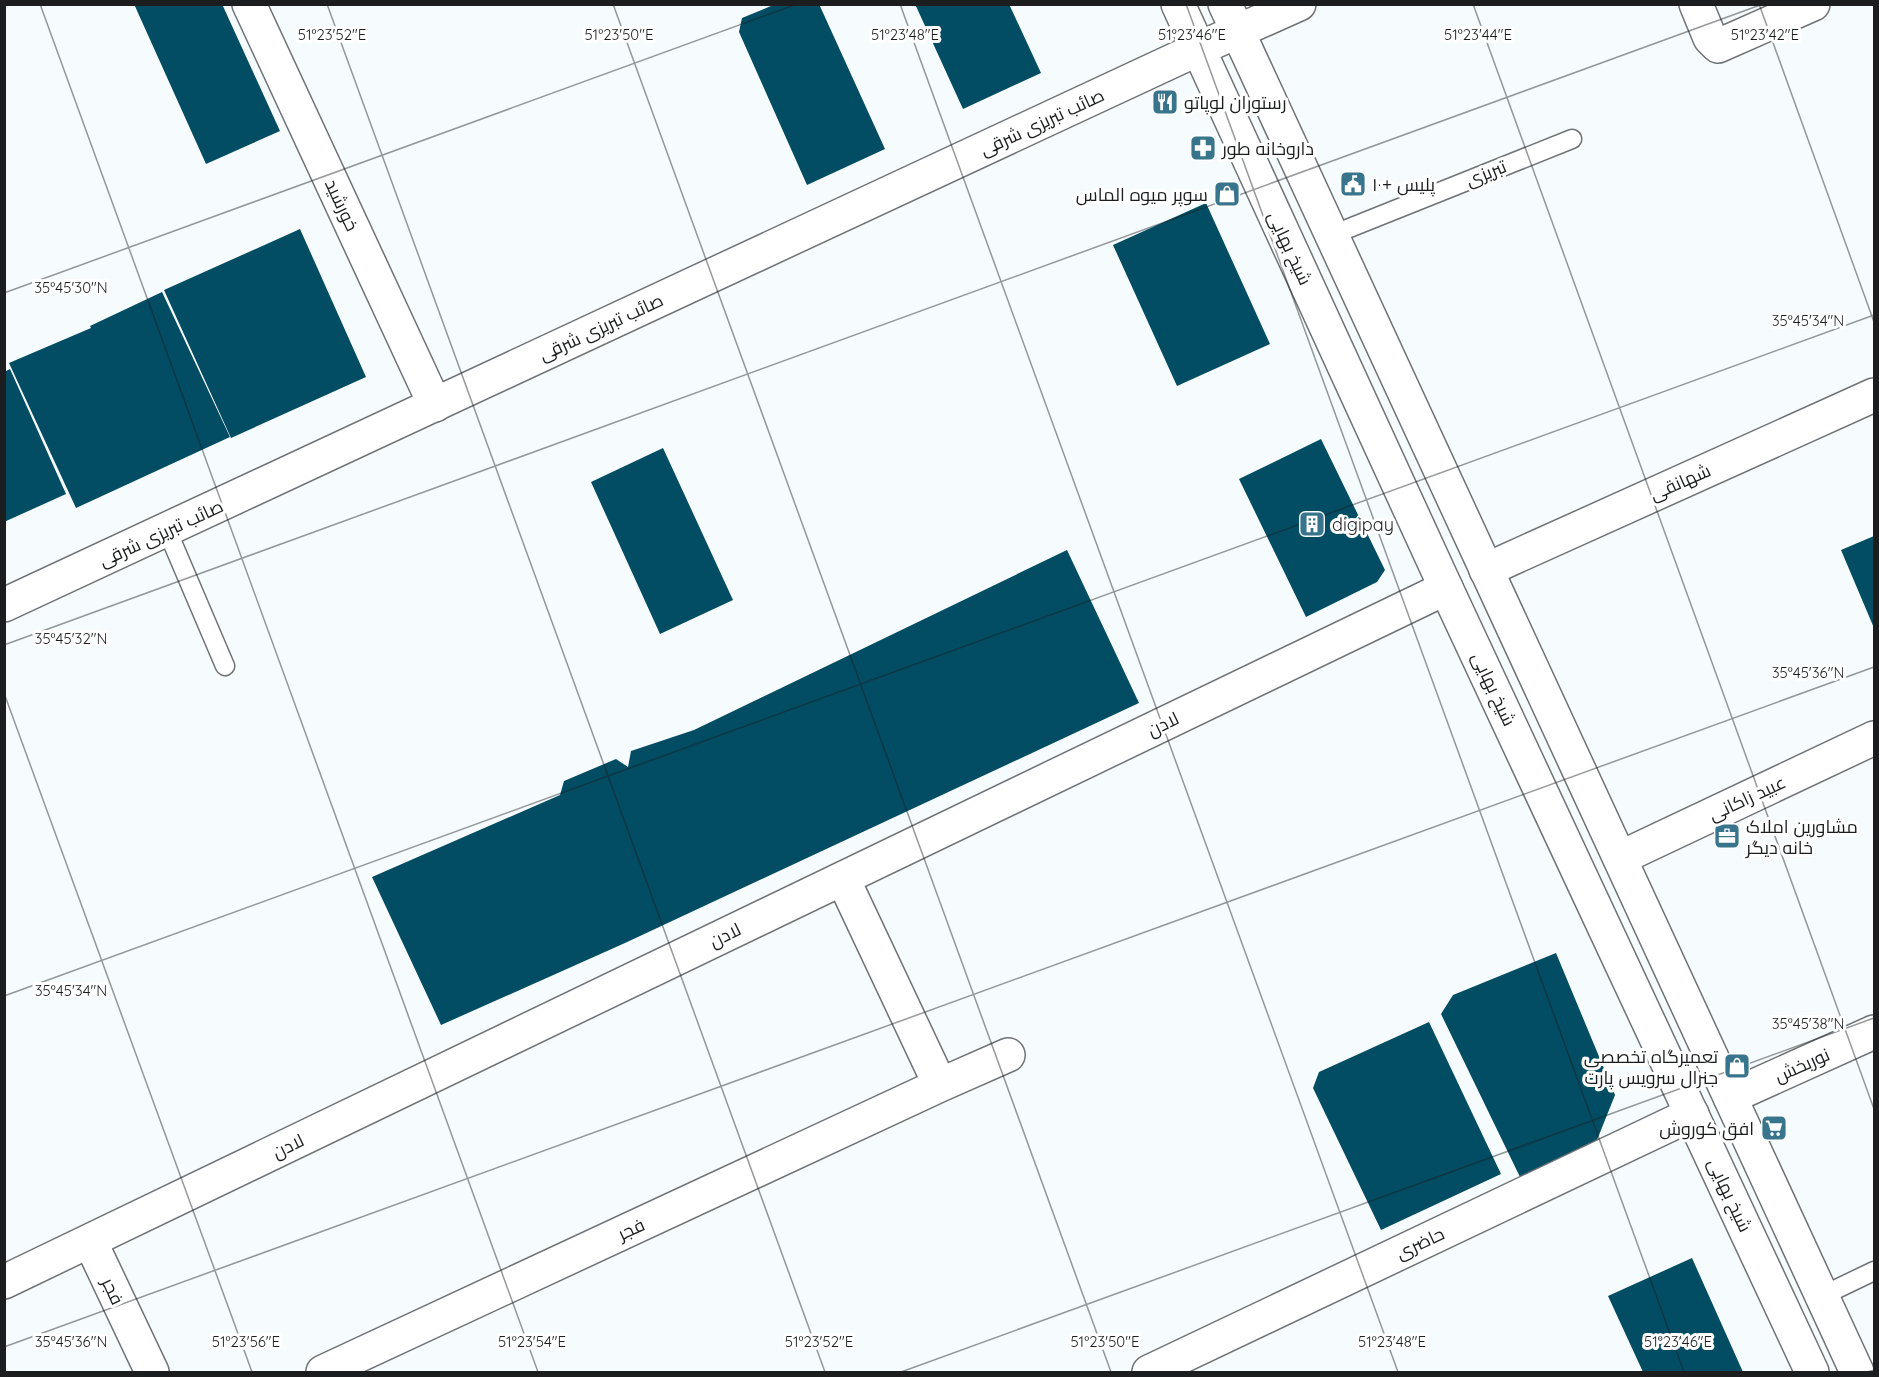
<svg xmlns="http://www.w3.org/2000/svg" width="1879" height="1377" viewBox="0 0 1879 1377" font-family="Quicksand,Cairo,sans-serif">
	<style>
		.building { fill: #024d63 }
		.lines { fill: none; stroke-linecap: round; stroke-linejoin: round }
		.lane-casing { stroke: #6f7375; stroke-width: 21 }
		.street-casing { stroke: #6f7375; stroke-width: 36 }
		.secondary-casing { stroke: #6f7375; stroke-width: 36 }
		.lane { stroke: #fff; stroke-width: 18 }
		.street { stroke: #fff; stroke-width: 33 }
		.secondary { stroke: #fff; stroke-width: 33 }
		.ticks { fill: none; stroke: #1b1d1e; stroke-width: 1.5; stroke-opacity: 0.45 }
		.labels { text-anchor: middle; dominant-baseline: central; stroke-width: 6; stroke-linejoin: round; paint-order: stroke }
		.poi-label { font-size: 18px; fill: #1b1d1e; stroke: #fff; text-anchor: start }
		.street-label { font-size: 18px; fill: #1b1d1e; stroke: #fff }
		.ticks-label { font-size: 15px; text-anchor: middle; fill: #1b1d1e; stroke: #fff; stroke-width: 6; stroke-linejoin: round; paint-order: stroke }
	</style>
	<rect width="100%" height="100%" fill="#f6fcfe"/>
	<!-- building -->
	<path class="building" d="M134,4H222L280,131L206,164Z
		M776,4H819L885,149L807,185L739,32L742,18Z
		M915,4H1009L1041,73L963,109Z
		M1206,203L1270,344L1177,386L1113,245Z
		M300,229L366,377L231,438L164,290Z
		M162,292L230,437L76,508L9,363L91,328L90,326Z
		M10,369L66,494L4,522V372Z
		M1321,439L1385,570L1377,582L1306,617L1239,479Z
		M663,448L733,600L660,634L591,482Z
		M1874,536V628L1841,550Z
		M1067,550L1139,703L625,943L441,1025L372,877L560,795L564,781L616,759L628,767L631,751L694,730Z
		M1556,953L1615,1095L1597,1140L1520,1177L1441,1014L1453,995Z
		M1429,1022L1501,1174L1381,1230L1313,1088L1319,1072Z
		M1692,1258L1743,1372H1643L1608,1296Z"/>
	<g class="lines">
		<defs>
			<path id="lane" d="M1332,235L1572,139
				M167,530L225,666
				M1822,1296L1874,1271"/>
			<path id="street" d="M249,4L435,405
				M1696,4L1710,38L1718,46L1813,4
				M1486,570L1874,395
				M1620,858L1874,738
				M843,879L940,1085
				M1730,1097L1874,1032
				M90,1241L152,1372
				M4,1282L1446,588
				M323,1372L940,1085L1008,1055
				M1149,1372L1692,1114"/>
			<path id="secondary" d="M1178,4L1446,588L1812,1372
				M1225,4L1857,1372
				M4,605L1198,49L1299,4"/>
		</defs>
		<!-- lane casing -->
		<use href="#lane" class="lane-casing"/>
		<!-- street casing -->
		<use href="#street" class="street-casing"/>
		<!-- secondary casing -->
		<use href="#secondary" class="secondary-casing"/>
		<!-- lane -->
		<use href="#lane" class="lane"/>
		<!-- street -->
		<use href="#street" class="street"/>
		<!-- secondary -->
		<use href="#secondary" class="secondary"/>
	</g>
	<!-- ticks -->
	<path class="ticks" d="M40,4L538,1372M327,4L825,1372M613,4L1111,1372M900,4L1398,1372M1186,4L1684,1372M1473,4L1874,1109M1759,4L1874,322M4,293L797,4M4,645L1763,4M4,693L252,1372M4,996L1874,315M4,1347L1874,667M901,1372L1874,1018M1867,1372L1874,1370"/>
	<!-- icons -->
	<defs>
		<symbol id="restaurant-square" viewBox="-11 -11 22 22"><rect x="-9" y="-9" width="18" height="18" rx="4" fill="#38748b" stroke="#fff"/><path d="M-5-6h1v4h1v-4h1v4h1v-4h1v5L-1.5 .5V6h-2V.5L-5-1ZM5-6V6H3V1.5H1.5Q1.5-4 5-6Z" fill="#fff"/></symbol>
		<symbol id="pharmacy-square" viewBox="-11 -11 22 22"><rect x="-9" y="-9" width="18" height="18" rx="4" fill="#38748b" stroke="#fff"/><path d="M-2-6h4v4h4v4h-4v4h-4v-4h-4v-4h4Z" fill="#fff"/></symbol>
		<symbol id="civic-square" viewBox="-11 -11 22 22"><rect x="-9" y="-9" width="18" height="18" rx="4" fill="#38748b" stroke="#fff"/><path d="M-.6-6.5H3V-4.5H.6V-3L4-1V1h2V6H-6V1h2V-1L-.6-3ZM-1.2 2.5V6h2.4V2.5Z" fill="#fff"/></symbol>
		<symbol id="shop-square" viewBox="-11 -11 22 22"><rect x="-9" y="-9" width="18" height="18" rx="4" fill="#38748b" stroke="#fff"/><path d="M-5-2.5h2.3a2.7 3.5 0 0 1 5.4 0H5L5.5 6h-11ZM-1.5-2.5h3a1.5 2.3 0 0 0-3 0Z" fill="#fff"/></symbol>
		<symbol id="building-square" viewBox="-11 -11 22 22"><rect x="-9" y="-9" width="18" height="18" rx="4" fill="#38748b" stroke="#fff"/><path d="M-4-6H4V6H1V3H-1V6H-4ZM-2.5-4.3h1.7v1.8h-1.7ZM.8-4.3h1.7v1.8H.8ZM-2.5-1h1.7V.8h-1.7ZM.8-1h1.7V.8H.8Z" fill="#fff"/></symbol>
		<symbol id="office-square" viewBox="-11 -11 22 22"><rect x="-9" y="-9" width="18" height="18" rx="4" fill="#38748b" stroke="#fff"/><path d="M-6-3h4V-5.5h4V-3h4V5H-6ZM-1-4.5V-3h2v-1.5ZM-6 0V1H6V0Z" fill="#fff"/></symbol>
		<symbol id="supermarket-square" viewBox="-11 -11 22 22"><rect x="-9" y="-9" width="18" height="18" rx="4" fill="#38748b" stroke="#fff"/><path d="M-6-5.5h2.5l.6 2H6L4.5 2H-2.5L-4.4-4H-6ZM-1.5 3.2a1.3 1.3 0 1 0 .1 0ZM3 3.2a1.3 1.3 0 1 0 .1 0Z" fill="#fff"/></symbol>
	</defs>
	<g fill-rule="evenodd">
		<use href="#restaurant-square" x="1150" y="87" width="30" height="30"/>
		<use href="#pharmacy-square" x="1188" y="133" width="30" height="30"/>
		<use href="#civic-square" x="1338" y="169" width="30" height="30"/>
		<use href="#shop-square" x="1212" y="179" width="30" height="30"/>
		<use href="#building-square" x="1297" y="509" width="30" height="30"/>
		<use href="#office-square" x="1712" y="821" width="30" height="30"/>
		<use href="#shop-square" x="1722" y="1051" width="30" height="30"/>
		<use href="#supermarket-square" x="1759" y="1113" width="30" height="30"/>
	</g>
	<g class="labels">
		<!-- poi labels -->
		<g class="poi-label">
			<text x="1184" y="102">رستوران لوپاتو</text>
			<text x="1222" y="148">داروخانه طور</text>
			<text x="1372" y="184">پلیس +۱۰</text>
			<text x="1208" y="194" text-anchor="end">سوپر میوه الماس</text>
			<text x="1332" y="524">digipay</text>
			<text x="1746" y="826">مشاورین املاک<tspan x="1746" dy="21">خانه دیگر</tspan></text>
			<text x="1718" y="1056" text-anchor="end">تعمیرگاه تخصصی<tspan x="1718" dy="21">جنرال سرویس پارت</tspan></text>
			<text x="1754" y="1128" text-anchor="end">افق کوروش</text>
		</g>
		<!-- street labels -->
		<g class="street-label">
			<text transform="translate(1042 122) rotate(-25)">صائب تبریزی شرقی</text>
			<text transform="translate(1486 173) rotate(-22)">تبریزی</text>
			<text transform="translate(342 205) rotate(65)">خورشید</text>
			<text transform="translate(1290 248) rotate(65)">شیخ بهایی</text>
			<text transform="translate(601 327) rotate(-25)">صائب تبریزی شرقی</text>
			<text transform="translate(1680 482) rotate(-24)">شهانقی</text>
			<text transform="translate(161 533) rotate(-25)">صائب تبریزی شرقی</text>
			<text transform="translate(1494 689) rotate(65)">شیخ بهایی</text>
			<text transform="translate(1163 724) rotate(-26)">لادن</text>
			<text transform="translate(1747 798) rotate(-25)">عبید زاکانی</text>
			<text transform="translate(725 935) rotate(-26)">لادن</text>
			<text transform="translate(1802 1065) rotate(-24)">نوربخش</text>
			<text transform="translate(288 1146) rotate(-26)">لادن</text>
			<text transform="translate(1730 1195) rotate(65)">شیخ بهایی</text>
			<text transform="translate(631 1229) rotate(-25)">فجر</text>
			<text transform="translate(1420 1243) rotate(-25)">حاضری</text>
			<text transform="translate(113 1291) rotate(65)">فجر</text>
		</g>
	</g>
	<g class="ticks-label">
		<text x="332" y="40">51°23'52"E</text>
		<text x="905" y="40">51°23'48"E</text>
		<text x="1765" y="40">51°23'42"E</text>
		<text x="619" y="40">51°23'50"E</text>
		<text x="1192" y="40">51°23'46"E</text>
		<text x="1478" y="40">51°23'44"E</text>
		<text x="71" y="293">35°45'30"N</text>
		<text x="1808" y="326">35°45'34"N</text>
		<text x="71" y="644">35°45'32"N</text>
		<text x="1808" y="678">35°45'36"N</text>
		<text x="71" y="996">35°45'34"N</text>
		<text x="1808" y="1029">35°45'38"N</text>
		<text x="71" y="1347">35°45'36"N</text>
		<text x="246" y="1347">51°23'56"E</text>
		<text x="532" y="1347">51°23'54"E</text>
		<text x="819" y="1347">51°23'52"E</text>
		<text x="1105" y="1347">51°23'50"E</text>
		<text x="1392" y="1347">51°23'48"E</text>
		<text x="1678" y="1347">51°23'46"E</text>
	</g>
	<!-- border -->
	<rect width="1879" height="1377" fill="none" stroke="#1b1d1e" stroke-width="12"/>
</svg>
